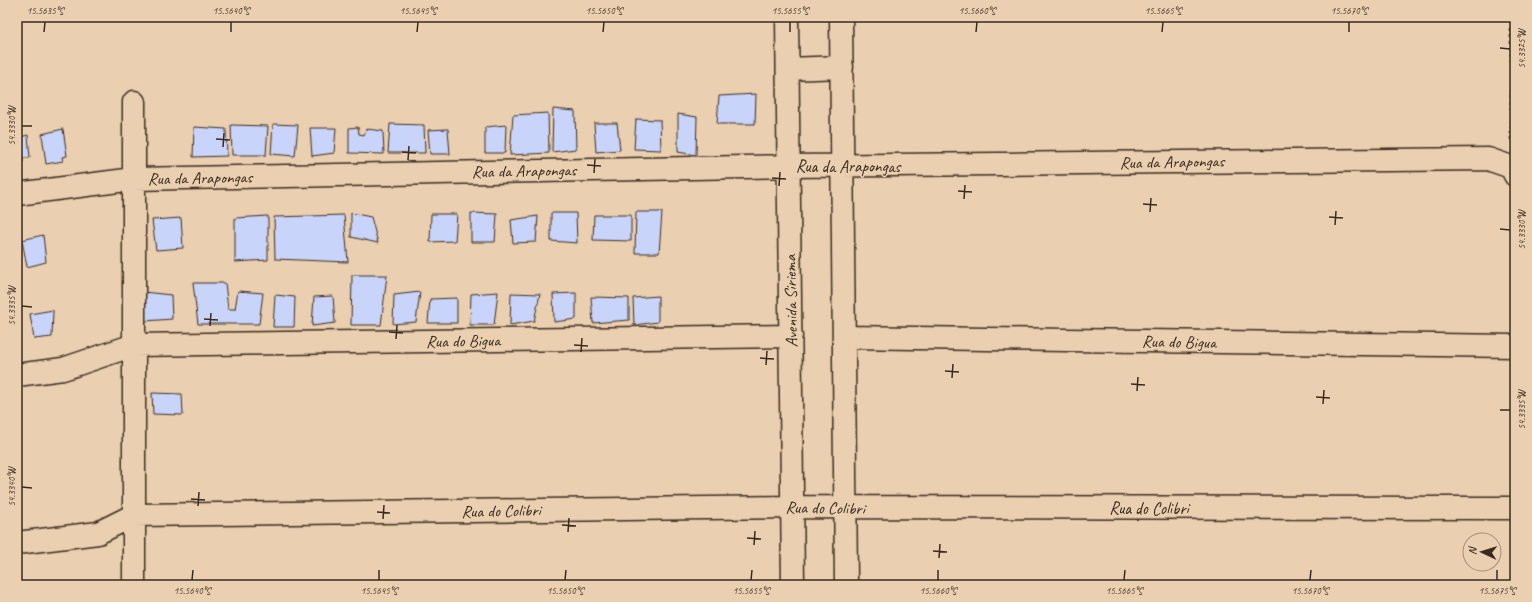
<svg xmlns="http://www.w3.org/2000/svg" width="1532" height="602" viewBox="0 0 1532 602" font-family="Caveat,sans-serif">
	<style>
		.building { fill: #c9d4fb; stroke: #3b2a1e }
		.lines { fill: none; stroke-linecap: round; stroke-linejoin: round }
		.minor-casing { stroke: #3b2a1e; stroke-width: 25 }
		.path { stroke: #3b2a1e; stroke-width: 2.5; stroke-dasharray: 3 3; stroke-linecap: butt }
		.minor { stroke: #ead0b1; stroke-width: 22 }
		.ticks { fill: none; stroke: #3b2a1e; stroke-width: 1.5 }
		.labels { text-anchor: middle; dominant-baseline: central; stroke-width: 3; stroke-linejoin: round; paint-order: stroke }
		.street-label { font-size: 17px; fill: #3b2a1e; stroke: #ead0b1 }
		.neatline { fill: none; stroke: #3b2a1e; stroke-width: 1.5 }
		.ticks-label { font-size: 10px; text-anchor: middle; fill: #3b2a1e }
	</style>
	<rect width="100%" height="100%" fill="#ead0b1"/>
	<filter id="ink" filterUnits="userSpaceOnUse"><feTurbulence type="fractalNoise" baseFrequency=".025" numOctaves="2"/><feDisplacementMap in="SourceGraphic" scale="8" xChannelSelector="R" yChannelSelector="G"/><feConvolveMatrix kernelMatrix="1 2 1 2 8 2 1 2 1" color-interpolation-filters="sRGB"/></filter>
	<g filter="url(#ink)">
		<!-- building -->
		<path class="building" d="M756,94L755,124H717L719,96Z
			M553,109L575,111L576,149L552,152Z
			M548,113L549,153L510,155L513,115Z
			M678,114L697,117L696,155L678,152Z
			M636,119L660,120L661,150L634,149Z
			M594,123H617L620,150L596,152Z
			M273,124L298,125L295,156L271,154Z
			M390,124L424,125L425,153H388Z
			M231,125L268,126L266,155H232Z
			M506,125L505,153H485V127Z
			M194,127L226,129L227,156L193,157Z
			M358,127L359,134L364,135L366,129L383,131L384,154L349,153V128Z
			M310,128H336L334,153L312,156Z
			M63,129L67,156L62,157L63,161L46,164L42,134Z
			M448,129L450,154H430L428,130Z
			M28,135L30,158H23V162H17V138Z
			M636,212H662L659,253H635Z
			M351,213L371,217L378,243L351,237Z
			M471,213L497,214L495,242H471Z
			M551,213H576L577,243L551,241Z
			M431,214H457L455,241L430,242Z
			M344,215L348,262L275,259L274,217Z
			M594,215H631V241L593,240Z
			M268,216V260L235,262V218Z
			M538,216L536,242L513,243L511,220Z
			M181,218L183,248L156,250L152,220Z
			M43,235L46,262L27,267L22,240Z
			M352,275H387L381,325H351Z
			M193,283H225L228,309H235L238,291L263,293L259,324H198Z
			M143,292L171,295L172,319L145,321Z
			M420,292L416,322L393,324L394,295Z
			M498,292L494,325H470L471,294Z
			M511,293L540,294L534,321L510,325Z
			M576,293V319L554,322L553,294Z
			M275,295L295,297L294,327H273Z
			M333,296L335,323L312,326L314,297Z
			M658,296V322L634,325L633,298Z
			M591,297L629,298V320L593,323Z
			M457,298V323H428L430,299Z
			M53,310L52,337L34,339L30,314Z
			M152,393L182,394L183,415L153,414Z"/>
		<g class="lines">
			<defs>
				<path id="minor" d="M787,17L793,585
					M841,17L846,585
					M788,69L842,67
					M134,102V585
					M17,194L134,179L789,166L1488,159L1511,167L1515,175
					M844,337L1515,346
					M17,375L63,369L134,345L791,336
					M17,543L98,533L134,515L793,507L1515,508"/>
			</defs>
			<!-- minor casing -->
			<use href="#minor" class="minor-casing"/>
			<!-- path -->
			<path class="path" d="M1511,17V143"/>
			<!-- minor -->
			<use href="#minor" class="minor"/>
		</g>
	</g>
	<!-- ticks -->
	<path class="ticks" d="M44,32L45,22M231,32V22M417,32L418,22M603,32L604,22M790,32V22M976,32L977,22M1162,32L1163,22M1349,32V22M1500,48L1510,49M22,126H32M216,139L230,140M223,147L224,133M402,152L416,153M408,160L409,146M587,165L601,166M594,173L595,159M772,178L786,179M779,186L780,172M958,191L972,192M964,199L965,185M1143,204L1157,205M1150,212L1151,198M1329,217L1343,218M1335,225L1336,211M1500,229L1510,230M22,306L32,307M204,319L218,320M210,326L211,313M389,332L403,333M396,339L397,325M574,345L588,346M581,352L582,338M760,358L774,359M766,365L767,351M945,371L959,372M952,378L953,364M1131,384L1145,385M1137,391L1138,377M1316,397L1330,398M1323,404L1324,390M1500,410H1510M22,487L32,488M191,499L205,500M198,506L199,492M377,512L390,513M383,519L384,505M562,525L576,526M568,532L569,518M747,538L761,539M754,545L755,531M933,551L947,552M939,558L940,544M192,580L193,570M379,580V570M565,580L566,570M751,580L752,570M938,580V570M1124,580L1125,570M1310,580L1311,570M1497,580V570"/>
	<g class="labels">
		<!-- street labels -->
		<g class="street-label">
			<text transform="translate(1172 162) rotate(-1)">Rua da Arapongas</text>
			<text x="848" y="166">Rua da Arapongas</text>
			<text transform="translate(524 171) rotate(-1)">Rua da Arapongas</text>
			<text transform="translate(200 178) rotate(-1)">Rua da Arapongas</text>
			<text transform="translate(791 301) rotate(-91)">Avenida Siriema</text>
			<text transform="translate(463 341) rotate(-1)">Rua do Bigua</text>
			<text transform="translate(1179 342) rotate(1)">Rua do Bigua</text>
			<text transform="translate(825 508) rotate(1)">Rua do Colibri</text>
			<text x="1149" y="508">Rua do Colibri</text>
			<text transform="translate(501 511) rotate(-1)">Rua do Colibri</text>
		</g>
	</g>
	<!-- margin -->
	<rect width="1532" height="602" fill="none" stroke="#ead0b1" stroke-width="44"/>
	<!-- north arrow -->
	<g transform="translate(1482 552) rotate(274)"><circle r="19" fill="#ead0b1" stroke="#a48e76"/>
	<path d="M0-3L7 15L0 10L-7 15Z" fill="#3b2a1e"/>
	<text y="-6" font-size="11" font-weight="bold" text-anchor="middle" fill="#3b2a1e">N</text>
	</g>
	<rect x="22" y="22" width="1488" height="558" class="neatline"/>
	<g class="ticks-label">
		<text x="45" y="14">15.5635°S</text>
		<text x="231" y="14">15.5640°S</text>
		<text x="418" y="14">15.5645°S</text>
		<text x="604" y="14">15.5650°S</text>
		<text x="790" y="14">15.5655°S</text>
		<text x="977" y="14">15.5660°S</text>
		<text x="1163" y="14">15.5665°S</text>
		<text x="1349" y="14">15.5670°S</text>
		<text transform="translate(1521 49) rotate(-90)" y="4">54.3325°W</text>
		<text transform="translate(11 126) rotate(-90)" y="4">54.3330°W</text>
		<text transform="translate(1521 230) rotate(-90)" y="4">54.3330°W</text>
		<text transform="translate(11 306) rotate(-90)" y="4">54.3335°W</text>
		<text transform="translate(1521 410) rotate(-90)" y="4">54.3335°W</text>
		<text transform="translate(11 487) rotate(-90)" y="4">54.3340°W</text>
		<text x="192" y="594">15.5640°S</text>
		<text x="379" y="594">15.5645°S</text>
		<text x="565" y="594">15.5650°S</text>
		<text x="751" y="594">15.5655°S</text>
		<text x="938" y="594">15.5660°S</text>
		<text x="1124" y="594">15.5665°S</text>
		<text x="1310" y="594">15.5670°S</text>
		<text x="1497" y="594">15.5675°S</text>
	</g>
</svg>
